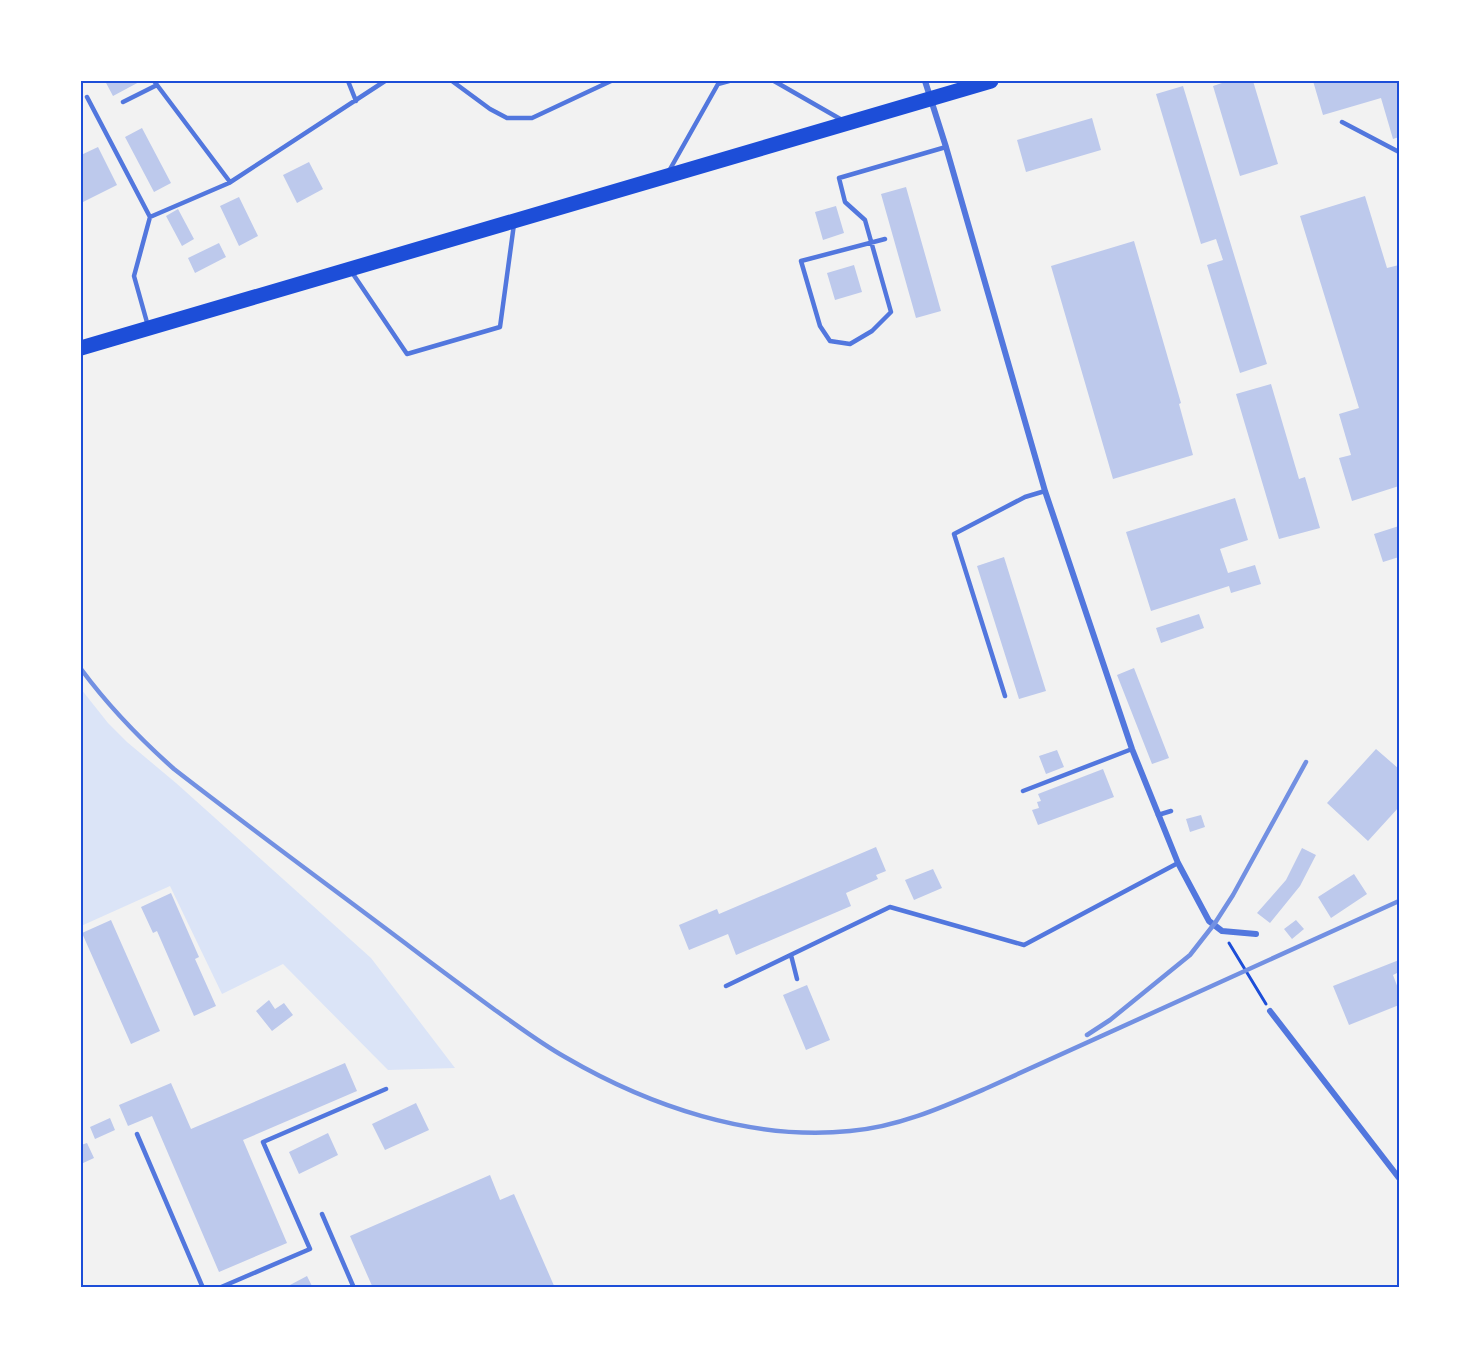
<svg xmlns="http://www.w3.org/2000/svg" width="1480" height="1369" viewBox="0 0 1480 1369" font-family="'Alegreya Sans',sans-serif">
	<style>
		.green { fill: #dbe4f7 }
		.building { fill: #bdc9ec }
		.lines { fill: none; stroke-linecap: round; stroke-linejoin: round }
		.path { stroke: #1d4ed8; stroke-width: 3 }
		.service { stroke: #5277de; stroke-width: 4.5 }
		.minor { stroke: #5277de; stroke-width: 6 }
		.primary { stroke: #1d4ed8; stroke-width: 15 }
		.rail { stroke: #7290e2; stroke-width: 4.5 }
		.neatline { fill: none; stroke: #1d4ed8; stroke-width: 2 }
	</style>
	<rect width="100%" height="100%" fill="#f2f2f2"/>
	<!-- green -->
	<path class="green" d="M81,689L108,723L127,742L176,783L371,958L455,1068L388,1070L283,964L222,994L170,886L81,926Z"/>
	<!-- building -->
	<path class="building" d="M105,81H141L113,96Z
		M1228,81H1253L1278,164L1240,176L1213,86Z
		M1313,81H1399V137L1393,139L1381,98L1323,115Z
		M1183,86L1267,364L1240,373L1207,265L1223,260L1216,239L1201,244L1156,94Z
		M1092,118L1101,150L1026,172L1017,140Z
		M142,128L171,183L154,192L125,137Z
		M98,147L117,185L81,203V155Z
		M309,162L323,189L297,203L283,175Z
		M906,187L941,311L916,318L881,194Z
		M1365,196L1387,268L1399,265V486L1352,501L1339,458L1351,455L1339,414L1359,408L1300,216Z
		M239,197L258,236L239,246L220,206Z
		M836,206L844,233L823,240L815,212Z
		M178,209L194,239L182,246L166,216Z
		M1134,241L1181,403L1179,404L1193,455L1113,479L1051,266Z
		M219,243L226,257L195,273L188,258Z
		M854,265L862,292L835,300L827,273Z
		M1271,384L1299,479L1305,477L1320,528L1279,539L1236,394Z
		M1235,498L1248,540L1220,549L1228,573L1255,565L1261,584L1231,593L1229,586L1151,611L1126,532Z
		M1399,526V557L1383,562L1374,534Z
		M1004,557L1046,691L1019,699L977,566Z
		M1199,614L1204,628L1161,643L1156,628Z
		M1134,668L1169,758L1152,764L1117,675Z
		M1376,749L1399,769V807L1368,841L1327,803Z
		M1057,750L1064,767L1046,774L1039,756Z
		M1103,769L1114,797L1038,825L1032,810L1039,808L1037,802L1041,801L1038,794Z
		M1201,815L1205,827L1190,832L1186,819Z
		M876,847L886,871L876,875L878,879L846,893L851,906L736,955L728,934L689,950L679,925L717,909L719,914Z
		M1302,848L1316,855L1300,886L1270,923L1257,913L1286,880Z
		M933,869L942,888L914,900L905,880Z
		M1354,874L1367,894L1331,918L1318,897Z
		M171,893L199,957L195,959L216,1006L194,1016L157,931L153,933L141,907Z
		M111,920L160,1031L131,1044L82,933Z
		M1296,920L1304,929L1292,939L1284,929Z
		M1399,960V972L1393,975L1399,991V1005L1349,1025L1333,986Z
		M807,985L830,1040L806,1050L783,995Z
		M269,1000L275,1009L284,1003L293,1015L272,1031L256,1011Z
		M345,1063L357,1091L243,1140L287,1243L219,1272L152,1116L128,1126L119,1105L171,1083L191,1129Z
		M416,1103L429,1130L385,1150L372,1124Z
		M110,1118L115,1130L95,1139L90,1127Z
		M328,1133L338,1155L299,1174L289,1152Z
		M87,1143L94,1158L81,1164V1145Z
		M490,1175L500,1200L514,1194L555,1288H373L350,1236Z
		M307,1276L313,1288H292L290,1285Z"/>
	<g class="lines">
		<!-- path -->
		<path class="path" d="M1229,943L1266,1004"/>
		<!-- service -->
		<path class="service" d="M154,81L230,182
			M348,81L356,101
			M452,81L490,109L507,118H532L611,81
			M774,81L842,120
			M87,97L150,217
			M123,102L157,85
			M1342,122L1399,152
			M669,171L718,84L729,81
			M885,239L801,261L820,326L830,341L850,344L872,331L891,312L865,220L845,202L839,178L946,147
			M351,271L407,354L500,327L514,224
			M148,326L134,276L150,217L229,183L385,81
			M1005,696L954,534L1025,497L1045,491
			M1023,791L1132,749
			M1158,815L1171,811
			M791,955L797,979
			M726,986L890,907L1024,945L1178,863
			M137,1134L203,1288
			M322,1214L354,1288
			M219,1288L310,1249L263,1142L386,1089"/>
		<!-- minor -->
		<path class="minor" d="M925,81L946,147L1045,491L1132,749L1178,863L1209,921L1222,931L1256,934
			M1270,1011L1399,1178"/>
		<!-- primary -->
		<path class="primary" d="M81,348L991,81"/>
		<!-- rail -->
		<path class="rail" d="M81,669C109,707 138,737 174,769C250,828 328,885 405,943C435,966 465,988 495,1010C518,1026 540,1043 565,1057C649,1106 751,1141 850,1131C898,1127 943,1107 987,1088L1399,901
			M1087,1035L1110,1020L1190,955L1215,923L1233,895L1306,762"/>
	</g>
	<!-- border -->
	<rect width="1480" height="1369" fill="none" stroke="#ffffff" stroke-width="165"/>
	<rect x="82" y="82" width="1316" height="1204" class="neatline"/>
</svg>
